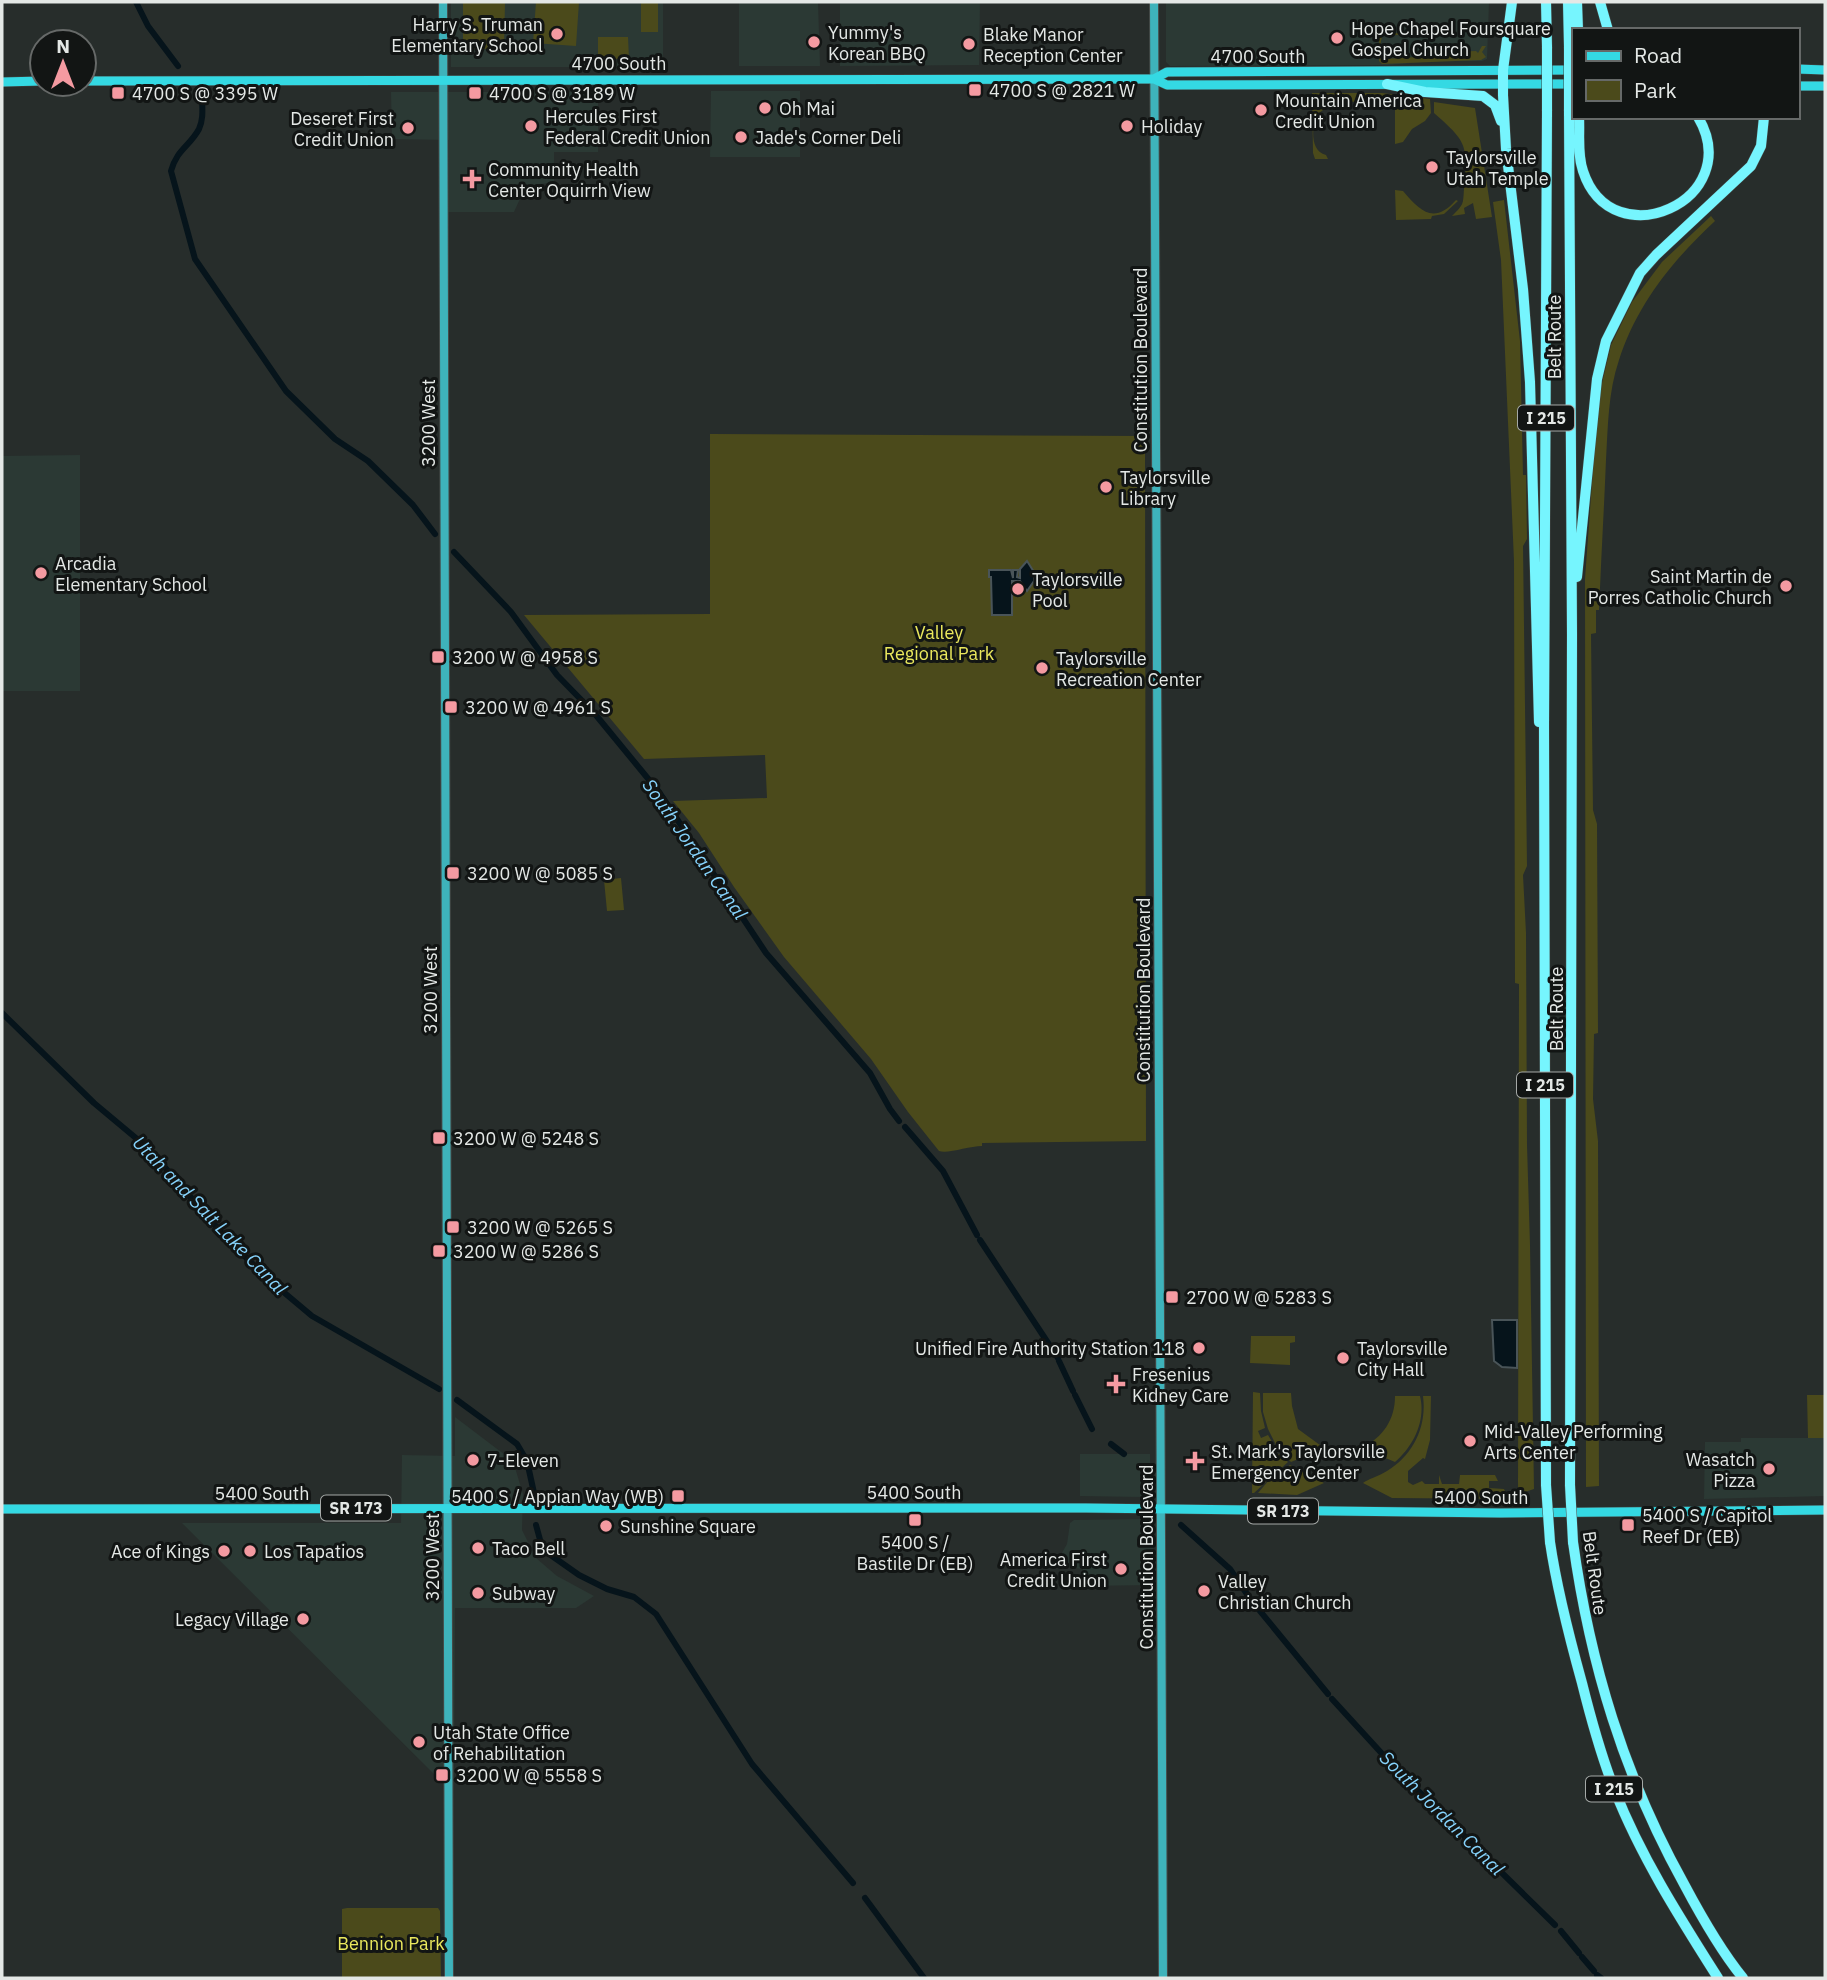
<svg xmlns="http://www.w3.org/2000/svg" width="1827" height="1980" viewBox="0 0 1827 1980" font-family="'IBM Plex Sans',sans-serif">
	<style>
		.built { fill: #2b3934 }
		.green { fill: #4b4a1b }
		.water { fill: #06141b; stroke: #495458; stroke-width: 2 }
		.lines { fill: none; stroke-linecap: round; stroke-linejoin: round }
		.canal { stroke: #06141b; stroke-width: 6 }
		.secondary-casing { stroke: #454b49; stroke-width: 10 }
		.primary-casing { stroke: #454b49; stroke-width: 10 }
		.highway-casing { stroke: #454b49; stroke-width: 11 }
		.secondary { stroke: #3eb3bb; stroke-width: 8 }
		.primary { stroke: #34d9e3; stroke-width: 9 }
		.highway { stroke: #76f5fe; stroke-width: 10 }
		.highway-bridge-casing { stroke: #454b49; stroke-width: 11; stroke-linecap: butt }
		.highway-bridge { stroke: #76f5fe; stroke-width: 10 }
		.poi-dot { fill: #f49aa1; stroke: #121514; stroke-width: 2.5 }
		.labels { text-anchor: middle; dominant-baseline: central; stroke-width: 6; stroke-linejoin: round; paint-order: stroke }
		.shield { fill: #121514; stroke: #a5a9a7; stroke-width: 2 }
		.shield-label { font-size: 16px; font-weight: bold; fill: #e4e8e6 }
		.poi-label { font-size: 18px; fill: #e4e8e6; stroke: #121514; text-anchor: start }
		.street-label { font-size: 18px; fill: #e4e8e6; stroke: #121514 }
		.park-label { font-size: 18px; fill: #eae85d; stroke: #121514 }
		.water-label { font-size: 19px; font-style: italic; fill: #86d3fc; stroke: #121514 }
	</style>
	<rect width="100%" height="100%" fill="#272d2b"/>
	<!-- built -->
	<path class="built" d="M451,2H663V67H451Z
		M739,2H818L820,66H739Z
		M840,2H980L979,65L840,66Z
		M1166,2H1489L1487,59L1482,61H1435L1388,65L1170,66L1166,62Z
		M711,91H800V157H710Z
		M391,92H598V152H554V182L541,184L527,191L519,201L514,212H448L449,140L392,139Z
		M80,455V691H2V456Z
		M455,1417L513,1461L523,1494L522,1530L536,1558L557,1576L594,1596L576,1608H455L454,1780H440L182,1523H401L402,1455L455,1456Z
		M1741,1438H1825V1496L1704,1499L1705,1442H1741Z
		M1080,1454H1150V1493L1141,1497L1080,1496Z
		M1148,1519L1152,1522L1153,1528V1585L1083,1586V1569L1055,1565L1067,1544L1070,1523L1074,1520Z"/>
	<!-- green -->
	<path class="green" d="M463,2H505L504,49H463Z
		M536,2H579L576,46L533,43Z
		M641,2H658V32H641Z
		M1383,33H1419L1420,35H1383C1380,40 1379,54 1384,59L1448,55V46H1452V52L1476,51L1478,53L1482,46H1486L1482,52L1486,57L1481,60L1382,64L1379,61V34Z
		M598,37H628L629,59H598Z
		M1312,93H1382L1430,99L1431,113L1425,121L1412,129L1403,142L1395,144V106L1387,107V101L1343,102L1342,107L1326,108L1316,115C1312,129 1310,151 1326,155L1328,159H1315L1313,153Z
		M1434,102L1475,108L1492,217L1476,219L1473,203L1464,208L1465,214L1452,216C1464,204 1463,205 1464,188C1468,145 1467,142 1434,113Z
		M1395,190L1403,191C1420,211 1434,225 1456,200L1458,201L1444,214L1432,216L1431,219L1396,220Z
		M1504,200L1520,341L1523,475H1526L1527,539L1523,546L1527,866L1523,875L1526,933L1527,1145L1530,1245L1534,1489L1518,1494L1519,984L1515,983L1514,561L1501,260L1493,202Z
		M1711,216L1715,221C1673,260 1637,304 1619,360C1608,392 1608,427 1606,460C1604,510 1601,560 1599,610H1596V633L1591,634L1593,810L1597,824L1598,1033L1594,1034L1593,1099L1598,1141L1599,1486L1586,1487L1585,579L1598,400L1611,345L1632,302L1662,262Z
		M710,434L1145,436L1146,1141L982,1143V1146C969,1146 948,1154 939,1151L908,1112L871,1059L784,957L734,887L699,833L673,801L767,798L765,755L644,759L524,615L710,614Z
		M621,878L624,910L607,911L604,880Z
		M1251,1336H1295V1342L1290,1343V1365L1250,1363Z
		M1253,1392L1260,1393L1261,1411L1265,1428L1258,1431L1261,1438L1268,1435L1275,1447L1269,1452L1273,1458L1279,1454L1288,1462L1254,1493H1252Z
		M1291,1393L1292,1406L1298,1429L1324,1448L1291,1462L1278,1449L1268,1429L1263,1412V1393Z
		M1807,1395H1825V1438H1808Z
		M1395,1396H1420C1426,1420 1414,1446 1395,1462L1362,1448C1383,1437 1395,1420 1395,1396Z
		M1423,1396H1431L1430,1440L1425,1459L1423,1458L1408,1471V1482L1413,1485L1422,1481L1425,1484H1439V1475L1442,1484H1459L1460,1475H1495L1498,1481H1489V1488L1504,1489L1508,1498L1517,1499L1392,1498L1363,1483C1368,1479 1379,1476 1387,1471C1413,1455 1427,1427 1423,1396Z
		M1290,1465L1324,1483L1297,1495L1258,1493L1269,1480Z
		M347,1908H438L440,1911L441,1978H342V1909Z"/>
	<!-- water -->
	<path class="water" d="M1027,561L1034,572V581L1027,591L1020,581H1012V615H992L991,577H989V570H1011L1013,578V570H1018L1017,577L1020,578V569Z
		M1492,1320H1517V1368L1502,1367L1494,1361Z"/>
	<g class="lines">
		<!-- canal -->
		<path class="canal" d="M136,2L148,26L178,66
			M202,95C202,107 204,118 199,129C190,146 177,149 171,171L195,259L286,391L335,439L368,461L413,505L435,534
			M454,552L511,612L557,675L595,714L659,792L766,953L870,1073L890,1109L899,1121
			M2,1013L94,1103L149,1149L226,1238L268,1279L312,1316L439,1389
			M905,1127L943,1171L977,1235
			M980,1240L1058,1358
			M1059,1361L1073,1391
			M1075,1395L1092,1429
			M457,1400L517,1444L527,1461L534,1493
			M1111,1444L1124,1454
			M536,1525L542,1547L552,1556L579,1575L607,1589L634,1597L656,1614L752,1764L853,1883
			M1181,1525L1230,1569L1251,1600L1328,1694
			M1332,1699L1396,1769L1555,1925
			M865,1898L924,1978
			M1561,1931L1579,1953
			M1582,1957L1594,1971
			M1597,1975L1601,1978"/>
		<defs>
			<path id="secondary" d="M443,2L449,1978
				M1154,2L1163,1978"/>
			<path id="primary" d="M1797,69L1825,70
				M1154,79L1167,85L1573,84
				M84,81L1140,79H1154L1167,72L1573,70
				M2,82L42,81
				M1797,86H1825
				M2,1509L1086,1508L1500,1513L1825,1510"/>
			<path id="highway" d="M1512,2L1503,70V95L1506,149L1523,289L1530,382L1539,722
				M1546,2L1547,47
				M1568,2L1569,47
				M1577,2L1578,30
				M1600,2L1608,30
				M1387,84L1425,92L1483,96L1495,105L1501,121
				M1569,111L1572,634L1570,1485
				M1579,117C1580,135 1577,154 1583,171C1612,260 1747,200 1698,117
				M1577,577L1597,379L1606,341L1640,273L1656,255L1751,166L1761,146L1764,117
				M1546,1485L1544,726L1547,111
				M1550,1542C1557,1590 1569,1636 1582,1683C1591,1719 1601,1756 1615,1791C1641,1857 1680,1918 1718,1978
				M1573,1542C1590,1664 1624,1776 1684,1884C1701,1916 1720,1950 1743,1978"/>
		</defs>
		<!-- secondary casing -->
		<use href="#secondary" class="secondary-casing"/>
		<!-- primary casing -->
		<use href="#primary" class="primary-casing"/>
		<!-- highway casing -->
		<use href="#highway" class="highway-casing"/>
		<!-- secondary -->
		<use href="#secondary" class="secondary"/>
		<!-- primary -->
		<use href="#primary" class="primary"/>
		<!-- highway -->
		<use href="#highway" class="highway"/>
		<defs>
			<path id="highway-bridge" d="M1547,47V111
				M1569,47V111
				M1546,1485L1550,1542
				M1570,1485L1573,1542"/>
		</defs>
		<!-- highway-bridge casing -->
		<use href="#highway-bridge" class="highway-bridge-casing"/>
		<!-- highway-bridge -->
		<use href="#highway-bridge" class="highway-bridge"/>
	</g>
	<!-- markers -->
	<g class="poi-dot">
		<circle cx="557" cy="34" r="7"/>
		<circle cx="1337" cy="38" r="7"/>
		<circle cx="814" cy="42" r="7"/>
		<circle cx="969" cy="44" r="7"/>
		<rect x="968" y="83" width="14" height="14" rx="3.5"/>
		<rect x="111" y="86" width="14" height="14" rx="3.5"/>
		<rect x="468" y="86" width="14" height="14" rx="3.5"/>
		<circle cx="765" cy="108" r="7"/>
		<circle cx="1261" cy="110" r="7"/>
		<circle cx="531" cy="126" r="7"/>
		<circle cx="1127" cy="126" r="7"/>
		<circle cx="408" cy="128" r="7"/>
		<circle cx="741" cy="137" r="7"/>
		<circle cx="1432" cy="167" r="7"/>
		<path d="M468.5 168.5h7v7h7v7h-7v7h-7v-7h-7v-7h7z"/>
		<circle cx="1106" cy="487" r="7"/>
		<circle cx="41" cy="573" r="7"/>
		<circle cx="1786" cy="586" r="7"/>
		<circle cx="1018" cy="589" r="7"/>
		<rect x="431" y="650" width="14" height="14" rx="3.5"/>
		<circle cx="1042" cy="668" r="7"/>
		<rect x="444" y="700" width="14" height="14" rx="3.5"/>
		<rect x="446" y="866" width="14" height="14" rx="3.5"/>
		<rect x="432" y="1131" width="14" height="14" rx="3.5"/>
		<rect x="446" y="1220" width="14" height="14" rx="3.5"/>
		<rect x="432" y="1244" width="14" height="14" rx="3.5"/>
		<rect x="1165" y="1290" width="14" height="14" rx="3.5"/>
		<circle cx="1199" cy="1348" r="7"/>
		<circle cx="1343" cy="1358" r="7"/>
		<path d="M1112.5 1373.5h7v7h7v7h-7v7h-7v-7h-7v-7h7z"/>
		<circle cx="1470" cy="1441" r="7"/>
		<circle cx="473" cy="1460" r="7"/>
		<path d="M1191.5 1450.5h7v7h7v7h-7v7h-7v-7h-7v-7h7z"/>
		<circle cx="1769" cy="1469" r="7"/>
		<rect x="671" y="1489" width="14" height="14" rx="3.5"/>
		<rect x="908" y="1513" width="14" height="14" rx="3.5"/>
		<rect x="1621" y="1518" width="14" height="14" rx="3.5"/>
		<circle cx="606" cy="1526" r="7"/>
		<circle cx="478" cy="1548" r="7"/>
		<circle cx="224" cy="1551" r="7"/>
		<circle cx="250" cy="1551" r="7"/>
		<circle cx="1121" cy="1569" r="7"/>
		<circle cx="1204" cy="1591" r="7"/>
		<circle cx="478" cy="1593" r="7"/>
		<circle cx="303" cy="1619" r="7"/>
		<circle cx="419" cy="1742" r="7"/>
		<rect x="435" y="1768" width="14" height="14" rx="3.5"/>
	</g>
	<g class="labels">
		<!-- shield labels -->
		<g class="shield">
			<rect x="1518" y="405.5" width="56" height="25" rx="5"/>
			<rect x="1517" y="1072.5" width="56" height="25" rx="5"/>
			<rect x="321" y="1495.5" width="70" height="25" rx="5"/>
			<rect x="1248" y="1498.5" width="70" height="25" rx="5"/>
			<rect x="1586" y="1776.5" width="56" height="25" rx="5"/>
		</g>
		<g class="shield-label">
			<text x="1546" y="418">I 215</text>
			<text x="1545" y="1085">I 215</text>
			<text x="356" y="1508">SR 173</text>
			<text x="1283" y="1511">SR 173</text>
			<text x="1614" y="1789">I 215</text>
		</g>
		<!-- poi labels -->
		<g class="poi-label">
			<text x="543" y="24" text-anchor="end">Harry S. Truman<tspan x="543" dy="21">Elementary School</tspan></text>
			<text x="1351" y="28">Hope Chapel Foursquare<tspan x="1351" dy="21">Gospel Church</tspan></text>
			<text x="828" y="32">Yummy's<tspan x="828" dy="21">Korean BBQ</tspan></text>
			<text x="983" y="34">Blake Manor<tspan x="983" dy="21">Reception Center</tspan></text>
			<text x="989" y="90">4700 S @ 2821 W</text>
			<text x="132" y="93">4700 S @ 3395 W</text>
			<text x="489" y="93">4700 S @ 3189 W</text>
			<text x="1275" y="100">Mountain America<tspan x="1275" dy="21">Credit Union</tspan></text>
			<text x="779" y="108">Oh Mai</text>
			<text x="545" y="116">Hercules First<tspan x="545" dy="21">Federal Credit Union</tspan></text>
			<text x="394" y="118" text-anchor="end">Deseret First<tspan x="394" dy="21">Credit Union</tspan></text>
			<text x="1141" y="126">Holiday</text>
			<text x="755" y="137">Jade's Corner Deli</text>
			<text x="1446" y="157">Taylorsville<tspan x="1446" dy="21">Utah Temple</tspan></text>
			<text x="488" y="169">Community Health<tspan x="488" dy="21">Center Oquirrh View</tspan></text>
			<text x="1120" y="477">Taylorsville<tspan x="1120" dy="21">Library</tspan></text>
			<text x="55" y="563">Arcadia<tspan x="55" dy="21">Elementary School</tspan></text>
			<text x="1772" y="576" text-anchor="end">Saint Martin de<tspan x="1772" dy="21">Porres Catholic Church</tspan></text>
			<text x="1032" y="579">Taylorsville<tspan x="1032" dy="21">Pool</tspan></text>
			<text x="452" y="657">3200 W @ 4958 S</text>
			<text x="1056" y="658">Taylorsville<tspan x="1056" dy="21">Recreation Center</tspan></text>
			<text x="465" y="707">3200 W @ 4961 S</text>
			<text x="467" y="873">3200 W @ 5085 S</text>
			<text x="453" y="1138">3200 W @ 5248 S</text>
			<text x="467" y="1227">3200 W @ 5265 S</text>
			<text x="453" y="1251">3200 W @ 5286 S</text>
			<text x="1186" y="1297">2700 W @ 5283 S</text>
			<text x="1185" y="1348" text-anchor="end">Unified Fire Authority Station 118</text>
			<text x="1357" y="1348">Taylorsville<tspan x="1357" dy="21">City Hall</tspan></text>
			<text x="1132" y="1374">Fresenius<tspan x="1132" dy="21">Kidney Care</tspan></text>
			<text x="1484" y="1431">Mid-Valley Performing<tspan x="1484" dy="21">Arts Center</tspan></text>
			<text x="1211" y="1451">St. Mark's Taylorsville<tspan x="1211" dy="21">Emergency Center</tspan></text>
			<text x="1755" y="1459" text-anchor="end">Wasatch<tspan x="1755" dy="21">Pizza</tspan></text>
			<text x="487" y="1460">7-Eleven</text>
			<text x="664" y="1496" text-anchor="end">5400 S / Appian Way (WB)</text>
			<text x="1642" y="1515">5400 S / Capitol<tspan x="1642" dy="21">Reef Dr (EB)</tspan></text>
			<text x="620" y="1526">Sunshine Square</text>
			<text x="915" y="1542" text-anchor="middle">5400 S /<tspan x="915" dy="21">Bastile Dr (EB)</tspan></text>
			<text x="492" y="1548">Taco Bell</text>
			<text x="210" y="1551" text-anchor="end">Ace of Kings</text>
			<text x="264" y="1551">Los Tapatios</text>
			<text x="1107" y="1559" text-anchor="end">America First<tspan x="1107" dy="21">Credit Union</tspan></text>
			<text x="1218" y="1581">Valley<tspan x="1218" dy="21">Christian Church</tspan></text>
			<text x="492" y="1593">Subway</text>
			<text x="289" y="1619" text-anchor="end">Legacy Village</text>
			<text x="433" y="1732">Utah State Office<tspan x="433" dy="21">of Rehabilitation</tspan></text>
			<text x="456" y="1775">3200 W @ 5558 S</text>
		</g>
		<!-- street labels -->
		<g class="street-label">
			<text x="1258" y="56">4700 South</text>
			<text x="619" y="63">4700 South</text>
			<text transform="translate(1554 337) rotate(-90)">Belt Route</text>
			<text transform="translate(1140 360) rotate(-90)">Constitution Boulevard</text>
			<text transform="translate(428 423) rotate(-90)">3200 West</text>
			<text transform="translate(430 990) rotate(-90)">3200 West</text>
			<text transform="translate(1143 990) rotate(-90)">Constitution Boulevard</text>
			<text transform="translate(1556 1009) rotate(-90)">Belt Route</text>
			<text x="914" y="1492">5400 South</text>
			<text x="262" y="1493">5400 South</text>
			<text x="1481" y="1497">5400 South</text>
			<text transform="translate(432 1557) rotate(-90)">3200 West</text>
			<text transform="translate(1146 1557) rotate(-90)">Constitution Boulevard</text>
			<text transform="translate(1595 1573) rotate(82)">Belt Route</text>
		</g>
		<!-- park labels -->
		<g class="park-label">
			<text x="939" y="632">Valley<tspan x="939" dy="21">Regional Park</tspan></text>
			<text x="391" y="1943">Bennion Park</text>
		</g>
		<!-- water labels -->
		<g class="water-label">
			<text transform="translate(695 849) rotate(55)">South Jordan Canal</text>
			<text transform="translate(210 1215) rotate(46)">Utah and Salt Lake Canal</text>
			<text transform="translate(1442 1813) rotate(45)">South Jordan Canal</text>
		</g>
	</g>
	<!-- border -->
	<rect width="1827" height="1980" fill="none" stroke="#e4e8e6" stroke-width="7"/>
	<!-- legend -->
	<rect x="1572" y="28" width="228" height="91" fill="#121514" stroke="#666968" stroke-width="2"/>
	<rect x="1586" y="51" width="35" height="10" fill="#34d9e3" stroke="#666968" stroke-width="2"/>
	<text x="1634" y="63" font-size="21" fill="#e4e8e6">Road</text>
	<rect x="1586" y="80" width="35" height="21" fill="#4b4a1b" stroke="#666968" stroke-width="2"/>
	<text x="1634" y="98" font-size="21" fill="#e4e8e6">Park</text>
	<!-- north arrow -->
	<g transform="translate(63 63)"><circle r="33" fill="#121514" stroke="#666968" stroke-width="2"/>
	<path d="M0-5L12 26L0 18L-12 26Z" fill="#f49aa1"/>
	<text y="-10" font-size="19" font-weight="bold" text-anchor="middle" fill="#e4e8e6">N</text>
	</g>
</svg>
